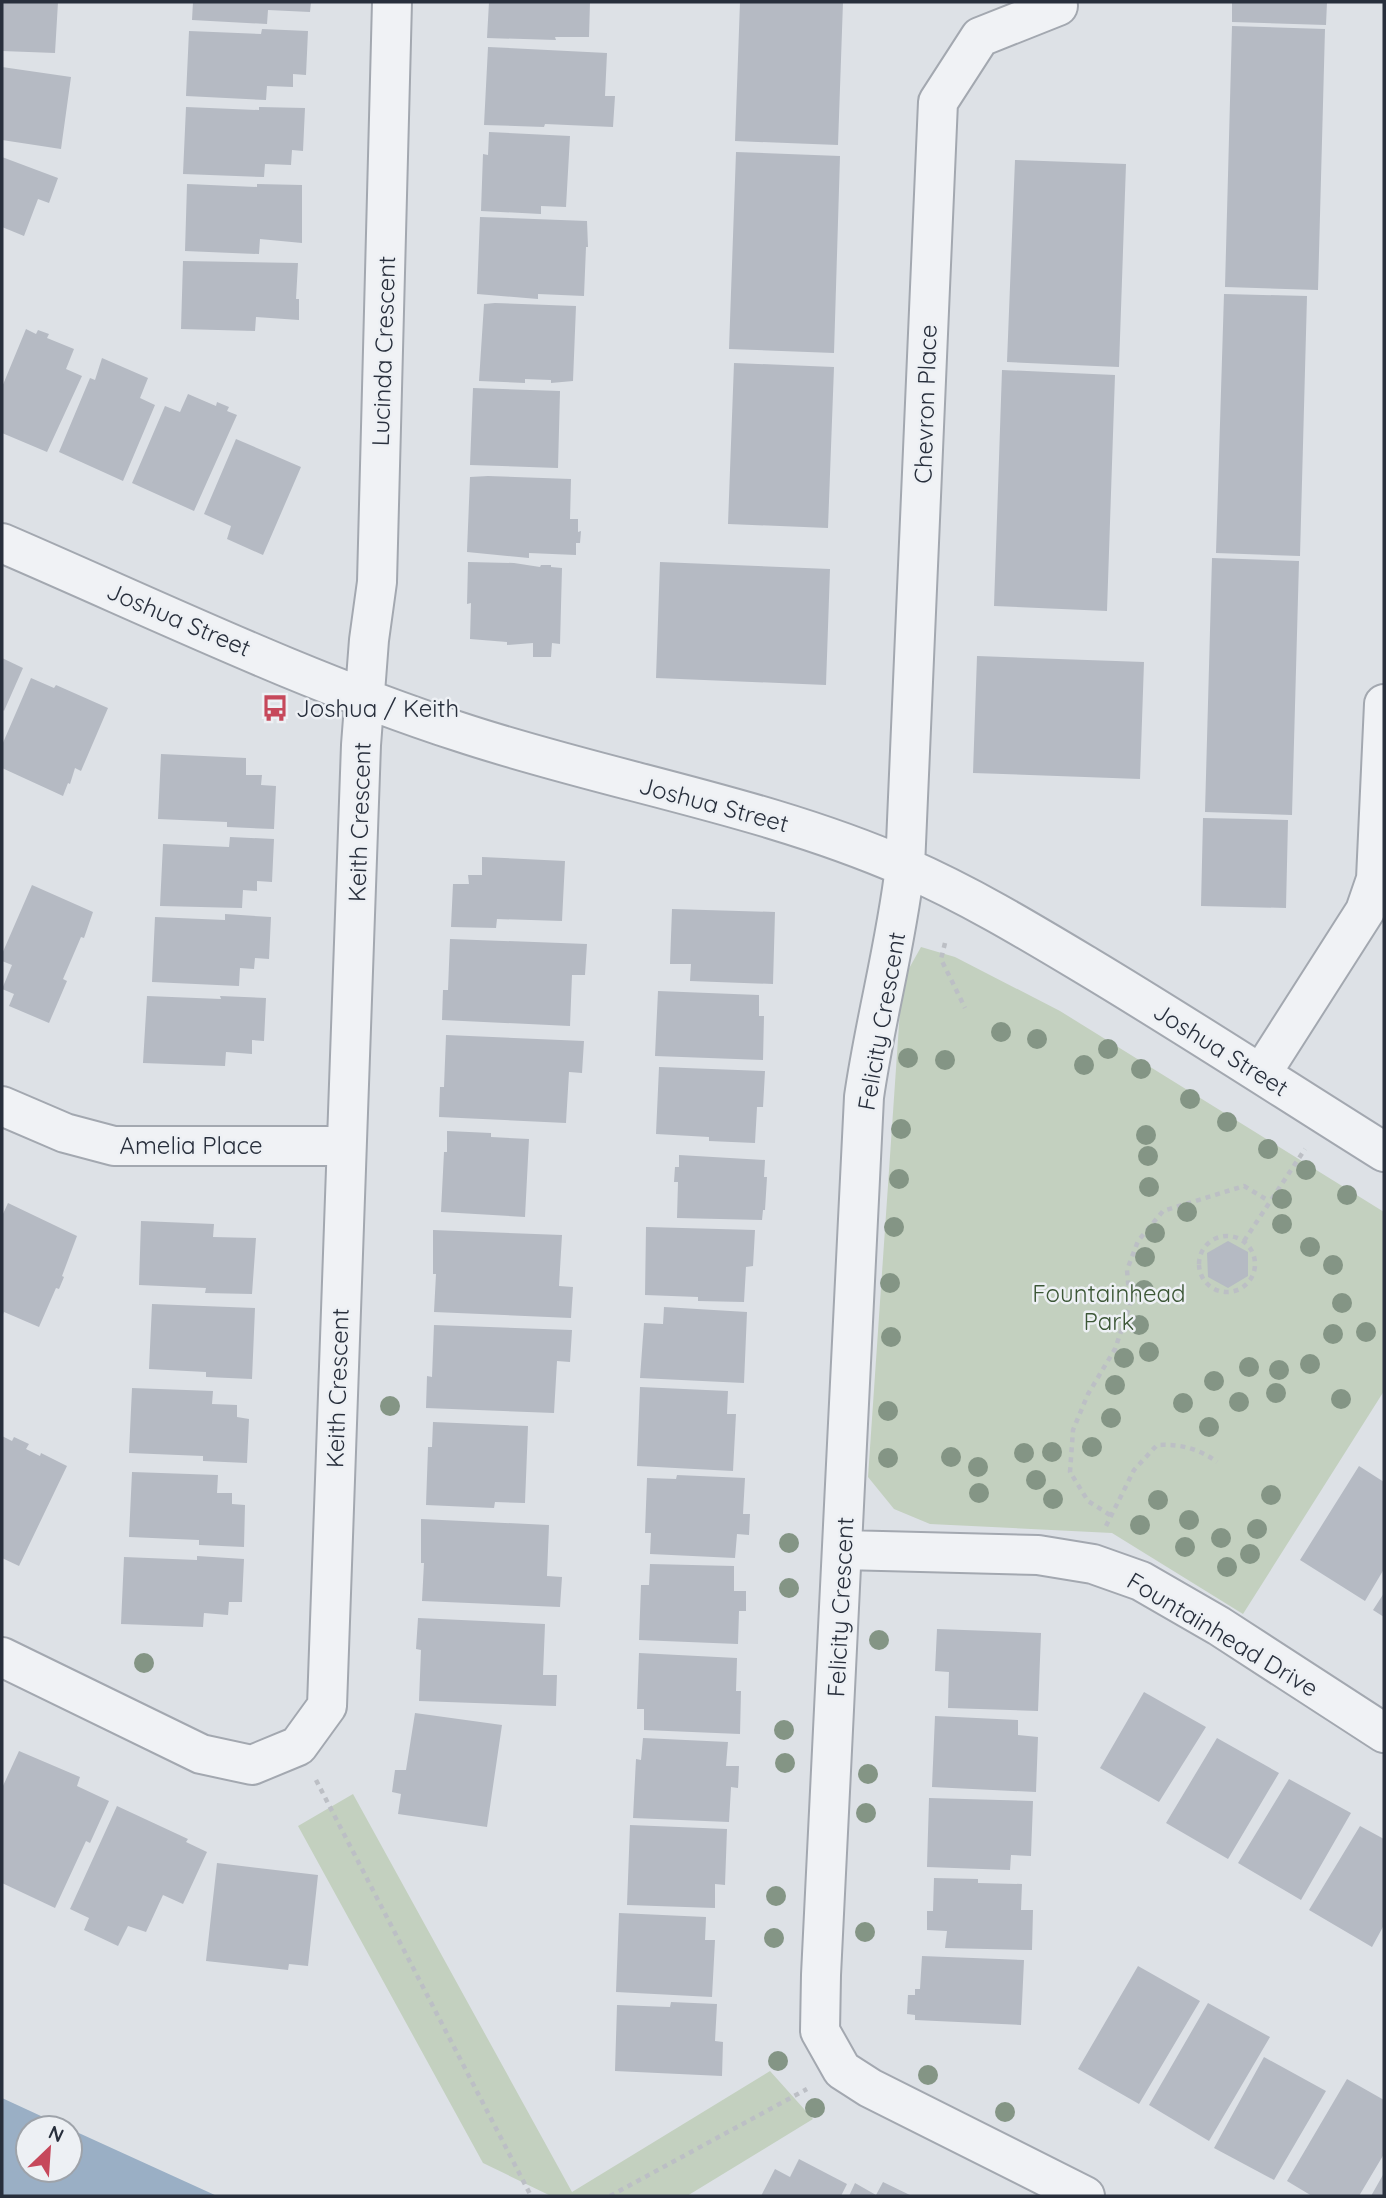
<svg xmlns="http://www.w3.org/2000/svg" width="1386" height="2198" viewBox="0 0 1386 2198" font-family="Quicksand,sans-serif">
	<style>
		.green { fill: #c3d0bf }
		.water { fill: #9aafc5 }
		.building { fill: #b5bac3 }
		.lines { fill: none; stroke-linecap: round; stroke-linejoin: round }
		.minor-casing { stroke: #a3a8b0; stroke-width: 42 }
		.path { stroke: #bcbfc5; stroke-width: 4.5; stroke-dasharray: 5 5; stroke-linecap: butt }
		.minor { stroke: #f0f2f5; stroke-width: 38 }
		.tree { fill: #849585 }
		.labels { text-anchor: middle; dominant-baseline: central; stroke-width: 5; stroke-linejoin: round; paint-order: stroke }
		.street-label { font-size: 24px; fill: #282f3c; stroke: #edf0f4 }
		.poi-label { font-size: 24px; fill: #282f3c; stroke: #edf0f4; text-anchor: start }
		.park-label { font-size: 24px; fill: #3c5736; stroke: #edf0f4 }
	</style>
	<rect width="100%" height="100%" fill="#dde1e6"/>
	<!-- green -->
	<path class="green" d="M921,947L955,957L1060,1011L1384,1212V1391L1243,1614L1112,1533L930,1524L894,1509L868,1477L902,981Z
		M353,1794L572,2192L770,2071L813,2119L687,2196H551L483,2163L298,1826Z"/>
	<!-- water -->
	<path class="water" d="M2,2098L67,2128H28V2170H70V2129L217,2196H2Z"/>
	<!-- building -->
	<path class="building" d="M2,2H58L55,53L2,51Z
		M193,2H311L310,12L268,10L267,24L192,20Z
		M489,2H590L589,37H555L556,40L487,38Z
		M740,2H843L838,145L735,141Z
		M1232,2H1327L1326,25L1232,22Z
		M1232,26L1325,29L1318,290L1225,287Z
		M262,29L308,31L306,75L293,74V87L267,86L266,100L186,96L189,31L261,34Z
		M488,47L607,53L605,96H615L613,127L545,124L544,127L484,125Z
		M2,67L71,77L61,149L2,140Z
		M186,107L259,110V107L305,108L303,151L292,150L291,165L265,164L264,177L183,174Z
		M489,132L570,136L566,207L541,206V214L481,211L483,154L488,155Z
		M736,152L840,156L834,353L729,349Z
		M2,157L58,178L49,203L38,199L24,236L2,227Z
		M1015,160L1126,164L1119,367L1007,362Z
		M187,184L257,187V184L302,185V243L260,239L259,254L185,251Z
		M480,217L587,221L588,247H586L584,296L538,294V299L477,294Z
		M183,261L298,263L296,299H299V320L256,317L255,331L181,329Z
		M1224,294L1307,296L1300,556L1216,553Z
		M495,303L576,306L573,381L551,383V380L525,379V383L479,381L484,304Z
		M26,329L36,334L38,330L49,334L47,338L74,349L66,369L82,376L47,452L2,433V387Z
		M102,358L148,378L140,398L155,405L123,481L59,452L90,378L95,380Z
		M734,363L834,367L828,528L728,524Z
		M1002,370L1115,375L1107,611L994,606Z
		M473,388L560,391L558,468L470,465Z
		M188,394L216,406L217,402L229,407L227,411L237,415L194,511L132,483L165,406L180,412Z
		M236,439L301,467L263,555L227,539L231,526L204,514Z
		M488,476L571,479L570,519H578V532L581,531L580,543H576V555L529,553V558L467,552L470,477Z
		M1212,558L1299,561L1292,815L1205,812Z
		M468,562L514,563L540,567L541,565H551V567L562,568L560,644L552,643L551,657H533V643L507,645V642L470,639L471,603L467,604Z
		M660,562L830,569L826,685L656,678Z
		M977,656L1144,662L1140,779L973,773Z
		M2,658L23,668L4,711L2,709Z
		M31,678L54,688L56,685L108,708L81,771L75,768L70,784L68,783L63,796L2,768V745Z
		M161,754L246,758V775H262L261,785L276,786L274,829L227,827V822L158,819Z
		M1203,818L1288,820L1286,908L1201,906Z
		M230,837L274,839L272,882L257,881V891L243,890L242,908L160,906L163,844L229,847Z
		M482,857L565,861L562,921L497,919L496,928L451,927L453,884H469L468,875H482Z
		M32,885L93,912L84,938L81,937L63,979L67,981L49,1023L9,1006L14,994L2,989L12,965L2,961V954Z
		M672,909L775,912L773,984L690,981L691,964H670Z
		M225,914L271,917L269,959L255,958L254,969L240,968L239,986L152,982L155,917L225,920Z
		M450,939L587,944L585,975H572L570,1026L442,1020L443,990H448Z
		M658,991L759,995V1016H764L763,1060L655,1056Z
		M147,996L221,999L220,996L266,998L264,1041L252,1040V1054L226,1052L225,1066L143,1063Z
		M446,1035L584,1041L582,1073L569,1072L566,1123L439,1117L440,1087H444Z
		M659,1067L765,1071L763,1107H757L755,1143L709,1141V1137L656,1134Z
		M447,1131L491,1133V1137L529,1139L525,1217L441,1212L444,1152H447Z
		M679,1155L765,1160L764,1177H767L765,1210H763L762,1220L677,1218L678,1182H674L675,1167H679Z
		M8,1203L77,1236L62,1276L64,1277L59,1289L56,1288L39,1327L4,1312L2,1317V1216Z
		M141,1221L214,1224L213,1237L256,1238L252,1294L205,1293L206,1288L139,1285Z
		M646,1227L755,1230L753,1266L746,1267L744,1302L698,1301V1297L645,1295Z
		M433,1230L562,1235L559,1286L573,1287L571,1318L434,1312L436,1274H433Z
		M1228,1241L1248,1252V1276L1228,1288L1208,1277L1207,1253Z
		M152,1304L255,1308L252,1379L206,1377V1372L149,1369Z
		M664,1307L747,1312L744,1383L640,1378L644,1323L663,1324Z
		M434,1325L572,1330L570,1362L557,1361L554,1413L426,1408L427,1376L432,1377Z
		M640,1387L728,1391L727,1414H736L733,1471L637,1466Z
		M132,1388L213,1391L212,1404L237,1405V1417L249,1419L247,1463L203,1461V1456L129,1453Z
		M433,1422L528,1426L525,1503L495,1502L494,1508L426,1505L428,1447H432Z
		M2,1436L12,1441L14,1437L29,1444L26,1449L40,1456L41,1453L67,1466L19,1566L2,1558Z
		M1359,1466L1384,1482V1569L1365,1601L1300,1560Z
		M132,1472L218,1475L217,1493H232V1504L245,1505L244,1547L199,1545V1540L129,1537Z
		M677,1475L745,1478L743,1514H750L749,1535L737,1534L735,1558L650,1554L651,1533H645L647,1478L676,1479Z
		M421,1519L549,1525L547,1576L562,1577L560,1607L422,1601L424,1563H421Z
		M197,1556L244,1559L242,1602H229L228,1615L204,1613L203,1627L121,1624L124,1557L197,1560Z
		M650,1564L734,1566V1591H746V1611H739L738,1644L639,1640L641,1585H649Z
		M1384,1593V1617L1373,1610Z
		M418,1618L545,1624L543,1675H557L556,1706L419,1701L421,1650L416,1649Z
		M937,1629L1041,1633L1038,1711L948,1708L949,1672L935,1671Z
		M639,1653L737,1658L736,1691H741L740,1734L644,1730V1709H637Z
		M1144,1692L1206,1727L1159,1802L1100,1768Z
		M415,1713L502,1725L487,1827L398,1814L401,1794L392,1792L395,1770H406Z
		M935,1716L1018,1720V1735L1038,1737L1036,1792L932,1787Z
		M643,1738L728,1742L726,1766H739L738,1788L731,1787L729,1822L633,1818L636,1759L641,1760Z
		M1217,1738L1279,1773L1228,1859L1166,1823Z
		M19,1751L80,1777L77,1786L109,1801L90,1843L86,1841L55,1908L2,1883V1788Z
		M1289,1779L1351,1813L1301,1900L1238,1863Z
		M929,1798L1033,1801L1031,1856L1011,1855L1010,1870L927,1867Z
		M117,1806L188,1839L186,1842L207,1852L183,1904L163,1895L146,1932L128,1926L118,1946L84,1930L89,1918L70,1909Z
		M630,1825L727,1829L725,1885L715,1884V1908L627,1905Z
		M1360,1826L1384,1839V1925L1372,1947L1309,1910Z
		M217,1863L318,1875L308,1966L289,1964L288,1970L206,1961Z
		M934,1878L978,1879V1883L1022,1884L1021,1910H1033L1032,1950L945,1948L947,1931L927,1930V1911H933Z
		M619,1913L706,1917L705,1940H715L712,1997L616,1992Z
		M922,1956L1024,1960L1021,2025L915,2020V2015L907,2014L908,1995H915V1989H920Z
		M1138,1966L1200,2001L1139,2104L1078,2069Z
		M671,2002L717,2004L715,2041L723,2042L722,2076L615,2071L617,2005L670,2007Z
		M1208,2003L1270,2037L1209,2141L1149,2105Z
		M1264,2057L1326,2091L1274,2180L1214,2148Z
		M1347,2079L1384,2100V2154L1359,2196H1312L1287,2181Z
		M799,2159L847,2184L841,2196H761L775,2169L790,2177Z
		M1384,2173V2196H1371Z
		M883,2182L912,2196H849L855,2183L876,2195Z"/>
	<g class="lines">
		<defs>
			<path id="minor" d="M1058,6L980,37L938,102L905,867C896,945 875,1020 864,1097L821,1975L820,2031L842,2070L870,2088L1085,2196
				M2,543C153,608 303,681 460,732C608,781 763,805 905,867C969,895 1027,930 1087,966C1187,1026 1285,1090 1384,1152
				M1261,1074L1365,911L1376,879L1384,704
				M2,1106L65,1133L114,1146H346
				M843,1550L1038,1555L1093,1564L1141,1581L1219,1626L1384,1733
				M2,1657L201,1754L252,1765L298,1746L327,1706L361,745L369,640L377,582L392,2"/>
		</defs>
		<!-- minor casing -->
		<use href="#minor" class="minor-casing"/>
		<!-- path -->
		<path class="path" d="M945,943L941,959L965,1008
			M1199 1264a28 28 0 1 1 56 0a28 28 0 1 1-56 0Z
			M1244,1241L1305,1149
			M1110,1515L1088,1501L1070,1472L1073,1430L1088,1394L1115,1349L1130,1305L1127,1270L1138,1241L1163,1211L1244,1186L1269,1201
			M1106,1526L1134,1470L1157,1445C1180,1444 1198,1448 1217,1462
			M316,1780L531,2196
			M610,2196L807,2089"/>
		<!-- minor -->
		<use href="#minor" class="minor"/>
	</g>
	<!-- trees -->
	<g class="tree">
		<circle cx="1001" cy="1032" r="10"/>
		<circle cx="1037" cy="1039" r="10"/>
		<circle cx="1108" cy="1049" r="10"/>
		<circle cx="908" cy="1058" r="10"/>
		<circle cx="945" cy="1060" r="10"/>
		<circle cx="1084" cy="1065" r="10"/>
		<circle cx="1141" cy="1069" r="10"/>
		<circle cx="1190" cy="1099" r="10"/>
		<circle cx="1227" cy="1122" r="10"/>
		<circle cx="901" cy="1129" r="10"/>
		<circle cx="1146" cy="1135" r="10"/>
		<circle cx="1268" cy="1149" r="10"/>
		<circle cx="1148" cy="1156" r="10"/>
		<circle cx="1306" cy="1170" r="10"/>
		<circle cx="899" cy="1179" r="10"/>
		<circle cx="1149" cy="1187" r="10"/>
		<circle cx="1347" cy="1195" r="10"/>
		<circle cx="1282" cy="1199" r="10"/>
		<circle cx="1187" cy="1212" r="10"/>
		<circle cx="1282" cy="1224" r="10"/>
		<circle cx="894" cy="1227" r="10"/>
		<circle cx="1155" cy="1233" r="10"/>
		<circle cx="1310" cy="1247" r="10"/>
		<circle cx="1145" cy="1257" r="10"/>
		<circle cx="1333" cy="1265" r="10"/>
		<circle cx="890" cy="1283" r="10"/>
		<circle cx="1144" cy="1290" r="10"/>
		<circle cx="1342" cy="1303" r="10"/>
		<circle cx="1139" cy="1325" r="10"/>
		<circle cx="1366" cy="1332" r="10"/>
		<circle cx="1333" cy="1334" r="10"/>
		<circle cx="891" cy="1337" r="10"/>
		<circle cx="1149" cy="1352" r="10"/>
		<circle cx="1124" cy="1358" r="10"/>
		<circle cx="1310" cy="1364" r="10"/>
		<circle cx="1249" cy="1367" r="10"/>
		<circle cx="1279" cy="1370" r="10"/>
		<circle cx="1214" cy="1381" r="10"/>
		<circle cx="1115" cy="1385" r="10"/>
		<circle cx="1276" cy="1393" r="10"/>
		<circle cx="1341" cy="1399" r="10"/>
		<circle cx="1239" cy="1402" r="10"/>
		<circle cx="1183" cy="1403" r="10"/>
		<circle cx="390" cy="1406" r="10"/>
		<circle cx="888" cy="1411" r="10"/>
		<circle cx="1111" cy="1418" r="10"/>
		<circle cx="1209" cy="1427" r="10"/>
		<circle cx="1092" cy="1447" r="10"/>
		<circle cx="1052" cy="1452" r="10"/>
		<circle cx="1024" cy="1453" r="10"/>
		<circle cx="951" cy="1457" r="10"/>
		<circle cx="888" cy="1458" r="10"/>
		<circle cx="978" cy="1467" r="10"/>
		<circle cx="1036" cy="1480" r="10"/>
		<circle cx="979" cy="1493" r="10"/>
		<circle cx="1271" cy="1495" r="10"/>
		<circle cx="1053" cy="1499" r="10"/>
		<circle cx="1158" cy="1500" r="10"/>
		<circle cx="1189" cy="1520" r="10"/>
		<circle cx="1140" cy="1525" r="10"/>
		<circle cx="1257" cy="1529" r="10"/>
		<circle cx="1221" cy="1538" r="10"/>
		<circle cx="789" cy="1543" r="10"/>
		<circle cx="1185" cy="1547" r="10"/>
		<circle cx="1250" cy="1554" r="10"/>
		<circle cx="1227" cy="1567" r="10"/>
		<circle cx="789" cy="1588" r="10"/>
		<circle cx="879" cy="1640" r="10"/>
		<circle cx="144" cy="1663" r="10"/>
		<circle cx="784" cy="1730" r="10"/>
		<circle cx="785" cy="1763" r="10"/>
		<circle cx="868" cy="1774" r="10"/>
		<circle cx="866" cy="1813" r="10"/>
		<circle cx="776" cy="1896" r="10"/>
		<circle cx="865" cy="1932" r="10"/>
		<circle cx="774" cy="1938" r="10"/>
		<circle cx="778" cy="2061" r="10"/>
		<circle cx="928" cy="2075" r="10"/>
		<circle cx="815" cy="2108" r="10"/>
		<circle cx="1005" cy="2112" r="10"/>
	</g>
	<!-- icons -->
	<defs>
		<symbol id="bus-bare" viewBox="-9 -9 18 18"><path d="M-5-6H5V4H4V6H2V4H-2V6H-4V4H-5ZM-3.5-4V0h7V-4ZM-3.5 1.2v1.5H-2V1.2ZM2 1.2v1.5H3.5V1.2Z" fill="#c6485b" stroke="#edf0f4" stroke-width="2.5" paint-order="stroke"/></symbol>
	</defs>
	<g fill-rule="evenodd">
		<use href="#bus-bare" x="256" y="689" width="38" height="38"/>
	</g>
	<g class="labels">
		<!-- street labels -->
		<g class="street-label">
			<text transform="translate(383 351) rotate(-88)">Lucinda Crescent</text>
			<text transform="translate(925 404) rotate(-88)">Chevron Place</text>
			<text transform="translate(179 619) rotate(23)">Joshua Street</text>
			<text transform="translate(714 804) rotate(15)">Joshua Street</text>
			<text transform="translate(359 822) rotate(-88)">Keith Crescent</text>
			<text transform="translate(881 1021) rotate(-80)">Felicity Crescent</text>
			<text transform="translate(1221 1049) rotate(32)">Joshua Street</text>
			<text x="191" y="1145">Amelia Place</text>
			<text transform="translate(337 1388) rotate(-88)">Keith Crescent</text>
			<text transform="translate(840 1607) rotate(-87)">Felicity Crescent</text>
			<text transform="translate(1223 1634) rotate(31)">Fountainhead Drive</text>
		</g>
		<!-- poi labels -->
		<g class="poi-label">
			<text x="296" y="708">Joshua / Keith</text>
		</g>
		<!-- park labels -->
		<g class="park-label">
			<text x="1109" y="1293">Fountainhead<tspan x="1109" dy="28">Park</tspan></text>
		</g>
	</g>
	<!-- border -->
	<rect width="1386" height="2198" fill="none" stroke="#282f3c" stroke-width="7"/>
	<!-- north arrow -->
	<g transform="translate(49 2149) rotate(25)"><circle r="33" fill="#edf0f4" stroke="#9ea3aa" stroke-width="2"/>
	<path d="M0-5L12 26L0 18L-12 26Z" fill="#c6485b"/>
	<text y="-10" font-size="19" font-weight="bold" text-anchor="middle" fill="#282f3c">N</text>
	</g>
</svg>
